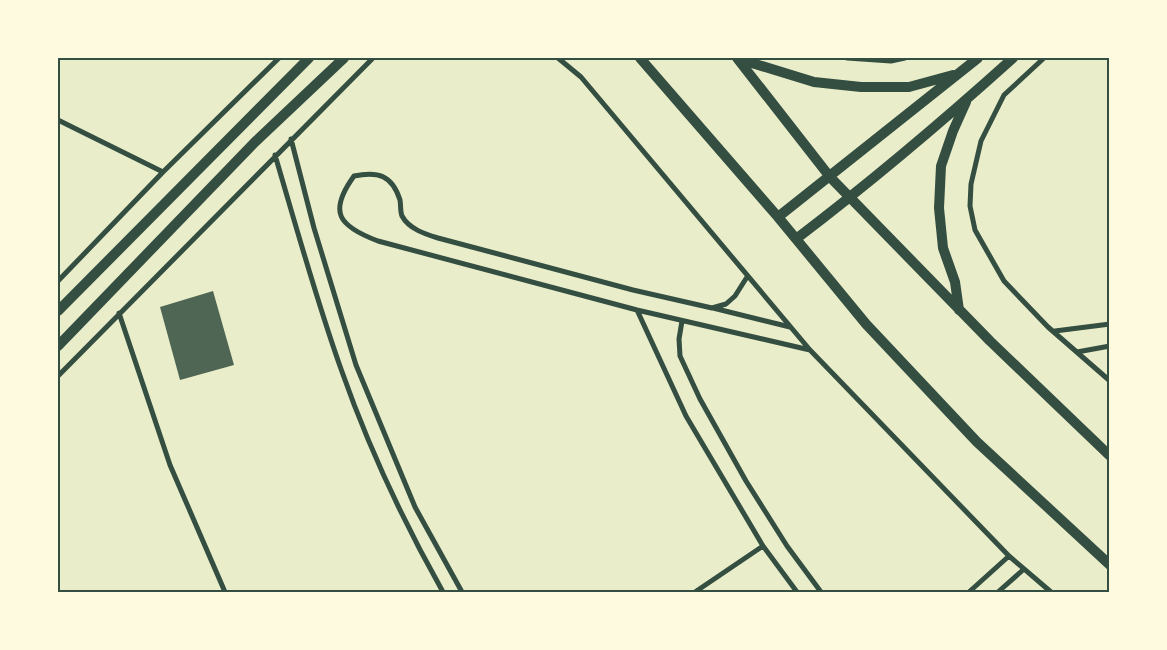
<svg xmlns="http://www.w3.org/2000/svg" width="1167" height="650" viewBox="0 0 1167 650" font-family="'Archivo Narrow',sans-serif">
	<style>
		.building { fill: #4f6655 }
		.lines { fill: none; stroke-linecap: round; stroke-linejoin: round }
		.minor { stroke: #344e41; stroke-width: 5 }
		.secondary { stroke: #344e41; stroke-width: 10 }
		.neatline { fill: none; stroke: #344e41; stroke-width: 2 }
	</style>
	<rect width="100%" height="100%" fill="#e9edc9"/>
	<!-- building -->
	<path class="building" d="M213,291L234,365L180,380L160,307Z"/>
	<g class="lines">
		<!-- minor -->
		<path class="minor" d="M558,58L581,77L810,350
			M847,58L891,61L905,58
			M1044,58L1004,95L981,141L971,184L970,206L975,230L1004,281L1048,327L1110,381
			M58,120L163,172
			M291,139L314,228L356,365L415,507L462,592
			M275,155C296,226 316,299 341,369C368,446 403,521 443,592
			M747,277L735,296L726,304L712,308L633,290L438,238C425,234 409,229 402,216C400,211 401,205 400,200C392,175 378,171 354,176C328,212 338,226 378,241L637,310L810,350L1009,556L1051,592
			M58,281L163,172L279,58
			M713,308L790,327
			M637,310L686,416L763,546L797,592
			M119,313L170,465L225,592
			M682,321L679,339L680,356L700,399L746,481L787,546L821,592
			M1055,331L1110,324
			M1077,352L1110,346
			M58,376L373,58
			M695,592L763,546
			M969,592L1009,556
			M998,592L1024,569"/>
		<!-- secondary -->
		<path class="secondary" d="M640,58L778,217L866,324L977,442L1110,565
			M737,58L830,177L990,341L1110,456
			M739,59L814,82L861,87H909L953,75
			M778,217L978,58
			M796,239C871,182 943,121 1013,58
			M959,310L955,282L943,248L939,208L941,166L953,131L966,102
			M58,311L309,58
			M58,346L255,142L344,58"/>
	</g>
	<!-- border -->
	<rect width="1167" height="650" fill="none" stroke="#fefae0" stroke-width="118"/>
	<rect x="59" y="59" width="1049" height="532" class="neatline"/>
</svg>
